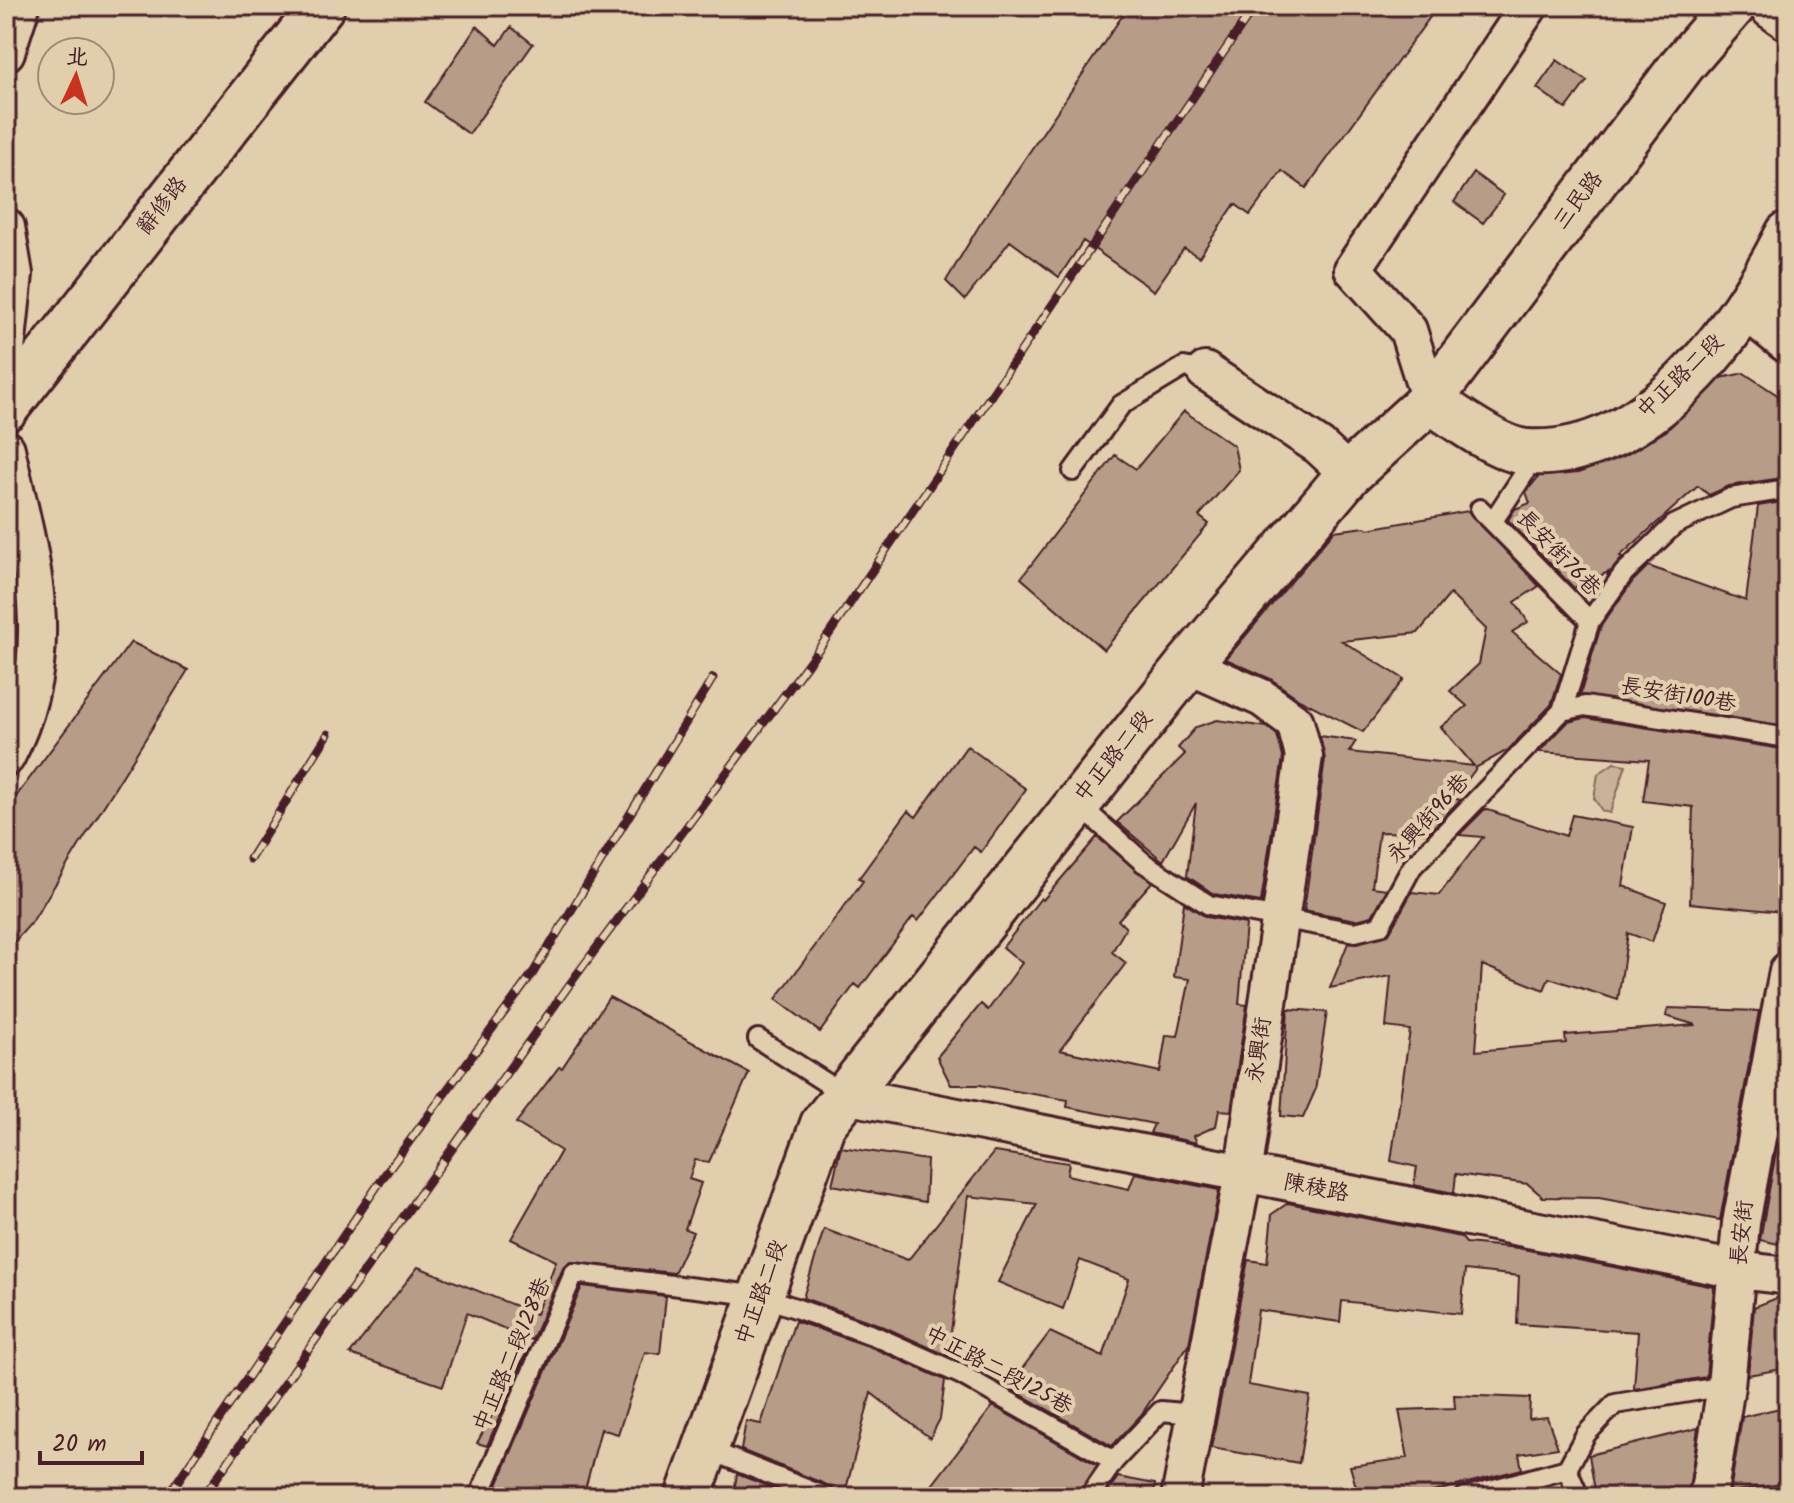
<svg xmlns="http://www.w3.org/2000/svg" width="1794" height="1503" viewBox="0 0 1794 1503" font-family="Kalam,'LXGW WenKai TC',sans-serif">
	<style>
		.green { fill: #c8b297; stroke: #896861; stroke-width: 2 }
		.building { fill: #b79d88; stroke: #4a1f2b; stroke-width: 2 }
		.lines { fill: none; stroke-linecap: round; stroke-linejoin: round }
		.service-casing { stroke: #4a1f2b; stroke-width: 24 }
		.minor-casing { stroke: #4a1f2b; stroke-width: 42 }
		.tertiary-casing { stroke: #4a1f2b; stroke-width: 50 }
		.service { stroke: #e1ceac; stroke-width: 18 }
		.minor { stroke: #e1ceac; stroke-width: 36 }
		.tertiary { stroke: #e1ceac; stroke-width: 44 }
		.rail-casing { stroke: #4a1f2b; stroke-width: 9 }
		.rail { stroke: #e1ceac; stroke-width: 6; stroke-dasharray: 18; stroke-linecap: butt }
		.labels { text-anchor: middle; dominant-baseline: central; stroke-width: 8; stroke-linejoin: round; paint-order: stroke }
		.street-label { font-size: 22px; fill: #4a1f2b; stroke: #e1ceac }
	</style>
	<rect width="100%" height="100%" fill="#e1ceac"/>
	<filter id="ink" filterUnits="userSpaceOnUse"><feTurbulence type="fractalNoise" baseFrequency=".0125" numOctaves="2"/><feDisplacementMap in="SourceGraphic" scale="16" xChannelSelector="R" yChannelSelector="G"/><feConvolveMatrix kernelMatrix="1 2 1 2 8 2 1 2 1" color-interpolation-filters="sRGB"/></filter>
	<g filter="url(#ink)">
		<!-- green -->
		<path class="green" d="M1614,763L1626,765L1610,813L1602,811L1594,798L1598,774Z"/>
		<!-- building -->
		<path class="building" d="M1129,6H1438L1306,188L1282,171L1250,215L1235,204L1199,257L1184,248L1154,291L1083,241L1059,277L1010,241L965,300L946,281L979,226Z
			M477,26L498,45L511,27L533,44L469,134L425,102Z
			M1557,60L1587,81L1566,109L1537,88Z
			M1474,173L1504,195L1483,223L1454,202Z
			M1744,373L1788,402V477L1729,486L1709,495L1698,486L1620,556L1623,557L1607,576L1608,572L1574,588L1508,520L1515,509L1530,503L1526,492L1539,476L1578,473L1624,456L1666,431L1721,378Z
			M1184,411L1234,446L1239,470L1199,516L1209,524L1104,650L1021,578L1115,455L1136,469Z
			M1788,501V726L1580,695L1601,626L1633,581L1648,566L1746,601L1758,506Z
			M1468,511L1539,586L1515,602L1528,622L1512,632L1561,674L1551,705L1508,750L1477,767L1454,798L1460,800L1428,833L1379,832L1372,887L1387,889L1372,916L1356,920L1304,910L1325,759L1320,736L1356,741L1349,752L1474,766L1441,727L1467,706L1450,691L1479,664L1486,629L1450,594L1418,633L1342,641L1404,679L1363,732L1299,699L1271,679L1226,659L1334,531L1365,527L1368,529Z
			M131,642L188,670L32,922L6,951V810Z
			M1585,718L1788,750V875L1782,912L1690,903L1693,807L1643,801L1649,760L1539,752L1568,722Z
			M1217,720L1267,727L1277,735L1283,757L1261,902L1214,894L1187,876L1196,803L1163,861L1117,822L1185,754L1178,748L1196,727Z
			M967,746L1026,789L981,852L974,847L918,921L913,917L860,988L855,984L820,1032L776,999L863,881L859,878L908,811L916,817Z
			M1485,809L1566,836L1572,815L1633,827L1623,886L1666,902L1652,942L1628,933L1618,1000L1549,978L1544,990L1482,965L1476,1051L1566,1043L1565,1035L1696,1025L1666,1016L1668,1008L1759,1011L1720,1220L1599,1198L1543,1197L1528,1184L1456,1174L1454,1193L1414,1185L1417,1167L1391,1161L1410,1030L1386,1027L1391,976L1330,988L1348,943L1388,935L1412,892L1439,895L1483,837L1459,835Z
			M1097,837L1152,882L1118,920L1126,928L1112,952L1126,963L1060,1050L1160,1072L1166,1035L1178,1036L1190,979L1174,977L1184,903L1206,917L1246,924L1239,1004L1247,1005L1231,1111L1219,1110L1216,1126L1194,1136L1197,1143L1150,1133L1154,1124L1067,1107L1068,1100L980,1085H951L937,1057L981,1004L988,1010L1022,963L1003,947L1041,898L1043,900Z
			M609,997L749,1073L709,1162L695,1160L689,1179L701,1183L685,1229L693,1232L674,1273L569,1262L563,1268L532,1340L467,1313L443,1386L350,1354L418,1267L536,1314L556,1261L511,1239L561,1151L516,1123L559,1067L562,1068Z
			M1288,1009L1327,1012L1315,1091L1303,1118L1281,1116Z
			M1788,1086V1246L1760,1240Z
			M841,1147L927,1160L925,1202L832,1185Z
			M994,1152L1069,1163L1067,1175L1129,1189L1135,1173L1219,1190L1189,1344L1141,1415L1112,1446L1008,1387L1050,1332L1103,1357L1129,1279L1080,1260L1063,1309L998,1282L1037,1204L968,1196L948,1356L880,1325L803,1298L824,1229L908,1260Z
			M1288,1203L1461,1237L1466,1243L1518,1248L1714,1287L1706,1377L1634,1389L1638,1332L1517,1324L1519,1276L1465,1270L1461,1314L1342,1301L1340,1322L1258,1310L1248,1385L1310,1396L1299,1463L1211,1448L1248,1260L1267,1263L1272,1214Z
			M582,1286L666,1296L660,1354L645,1352L618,1434L601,1429L583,1497H492Z
			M1782,1296L1788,1297V1368L1748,1375L1754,1307Z
			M795,1321L871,1347L945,1380L940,1419L930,1438L871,1393L844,1497H838L830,1486L741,1450L746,1421L761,1424Z
			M529,1348L487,1446L477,1443Z
			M1454,1395L1530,1398L1529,1419L1547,1417L1558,1448L1519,1454L1522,1469L1413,1497H1359L1350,1466L1408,1458L1399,1410L1455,1408Z
			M993,1406L1097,1465L1077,1497H923Z
			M1788,1406V1483L1730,1492L1742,1417Z
			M1698,1428L1688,1497H1596L1589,1455Z
			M737,1474L794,1497H733Z
			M1118,1477L1155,1484L1154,1497H1104Z"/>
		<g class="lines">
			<defs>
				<path id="service" d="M1073,471L1121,405L1184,367L1205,371
					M1480,509L1590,621
					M1493,521L1524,474V452
					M6,675L36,667
					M1562,711L1585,706L1788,738
					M1077,803L1144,863L1209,905L1355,932L1380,926L1412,867L1562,711L1590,621L1624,573L1674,525L1731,498L1788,489
					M758,1039L845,1095
					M704,1448L826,1497
					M479,1497L574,1273L761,1296L875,1336L960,1374L1114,1461L1161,1411L1194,1414
					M1089,1497L1114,1461
					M1465,1497L1567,1469
					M1579,1497L1567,1469L1586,1434L1615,1404L1726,1386"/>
				<path id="minor" d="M6,52L21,6
					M6,227L14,274L6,350
					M1205,371L1319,446L1349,474
					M1430,400L1408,330L1353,269L1529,6
					M6,449C30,558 62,651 6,757
					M845,1095L1738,1270L1788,1276
					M1180,1497L1243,1175L1304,756L1295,722L1262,698L1188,665
					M1708,1497L1726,1386L1741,1223L1788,971"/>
				<path id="tertiary" d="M1772,6L1788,17
					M1746,306L1788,340
					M1430,400C1452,415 1499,450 1526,452C1648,460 1739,330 1788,234
					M6,408L322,6
					M688,1497L823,1124L1188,665L1349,474L1430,400L1683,64L1733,6"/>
			</defs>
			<!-- service casing -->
			<use href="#service" class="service-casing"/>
			<!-- minor casing -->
			<use href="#minor" class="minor-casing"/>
			<!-- tertiary casing -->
			<use href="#tertiary" class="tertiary-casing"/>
			<!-- service -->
			<use href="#service" class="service"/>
			<!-- minor -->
			<use href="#minor" class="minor"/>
			<!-- tertiary -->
			<use href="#tertiary" class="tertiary"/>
			<defs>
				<path id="rail" d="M250,859L328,734
					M167,1497L384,1176L533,973L713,678
					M203,1497L575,977L823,643L1255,6"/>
			</defs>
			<!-- rail casing -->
			<use href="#rail" class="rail-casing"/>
			<!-- rail -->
			<use href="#rail" class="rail"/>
		</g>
	</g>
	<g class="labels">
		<!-- street labels -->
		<g class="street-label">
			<text transform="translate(1579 201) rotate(-53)">三民路</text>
			<text transform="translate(163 206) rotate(-52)">辭修路</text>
			<text transform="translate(1681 377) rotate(-44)">中正路二段</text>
			<text transform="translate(1558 554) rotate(46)">長安街76巷</text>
			<text transform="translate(1678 696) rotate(9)">長安街100巷</text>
			<text transform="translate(1114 757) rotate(-51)">中正路二段</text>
			<text transform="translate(1429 819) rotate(-48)">永興街96巷</text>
			<text transform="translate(1260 1050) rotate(-82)">永興街</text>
			<text transform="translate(1316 1189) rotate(11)">陳稜路</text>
			<text transform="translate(1743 1233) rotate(-84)">長安街</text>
			<text transform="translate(762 1293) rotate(-70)">中正路二段</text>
			<text transform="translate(513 1355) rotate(-67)">中正路二段128巷</text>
			<text transform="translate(998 1371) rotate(28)">中正路二段125巷</text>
		</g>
	</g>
	<!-- margin -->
	<rect width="1794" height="1503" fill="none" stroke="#e1ceac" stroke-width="32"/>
	<rect x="16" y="16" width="1762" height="1471" fill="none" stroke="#4a1f2b" stroke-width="3" filter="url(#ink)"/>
	<!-- north arrow -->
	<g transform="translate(76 76) rotate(4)"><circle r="38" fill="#e1ceac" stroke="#a58878" stroke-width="2"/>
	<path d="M0-6L14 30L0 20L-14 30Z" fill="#c8321e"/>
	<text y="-12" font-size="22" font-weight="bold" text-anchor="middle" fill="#4a1f2b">北</text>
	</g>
	<!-- scale -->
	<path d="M40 1451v12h102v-12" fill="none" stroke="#4a1f2b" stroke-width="4"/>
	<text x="52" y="1451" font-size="24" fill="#4a1f2b" stroke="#e1ceac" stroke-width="6" paint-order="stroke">20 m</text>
</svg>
